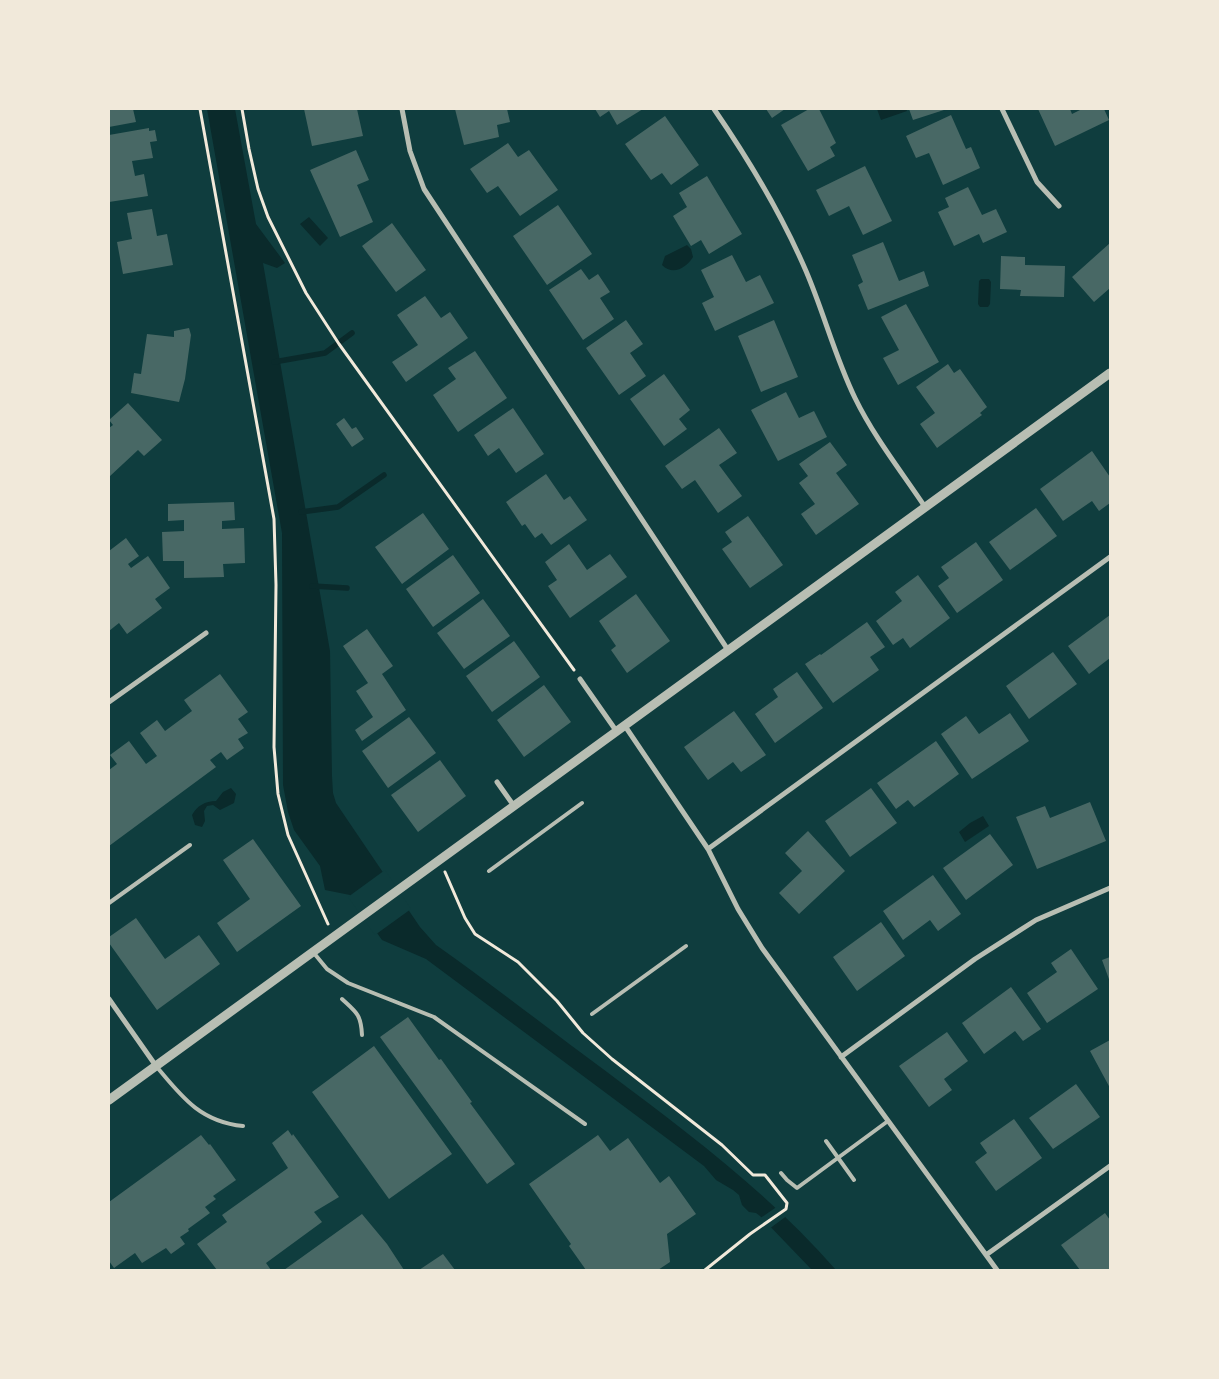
<svg xmlns="http://www.w3.org/2000/svg" width="1219" height="1379" viewBox="0 0 1219 1379" font-family="'Asap Condensed',sans-serif">
	<style>
		.water { fill: #0a2a2b }
		.pier { fill: #0f3d3e }
		.lines { fill: none; stroke-linecap: round; stroke-linejoin: round }
		.stream { stroke: #0a2a2b; stroke-width: 5.5 }
		.building { fill: #486865 }
		.path { stroke: #f1e9da; stroke-width: 3 }
		.service { stroke: #b8beb3; stroke-width: 4 }
		.minor { stroke: #b8beb3; stroke-width: 5 }
		.tertiary { stroke: #b8beb3; stroke-width: 9 }
	</style>
	<rect width="100%" height="100%" fill="#0f3d3e"/>
	<!-- water -->
	<path class="water" d="M207,109H235L256,224L285,263L277,268L263,263L330,651L332,776L333,793L336,803L420,927L436,945C494,986 550,1030 607,1072C688,1133 769,1193 836,1270H812L760,1216L756,1213L749,1212L742,1205L739,1195L733,1190L716,1180L704,1166L426,959L382,940L350,895L325,890L320,866L294,830L288,812L283,785L282,533Z
		M877,109H906L907,111L881,120Z
		M309,217L328,238L320,246L300,224Z
		M687,245L691,249L693,257C686,268 673,276 662,265L665,256Z
		M981,279H989L991,282L990,304L988,307H980L978,304L979,281Z
		M231,788L236,794L234,803L220,810L213,805L207,806L204,811L205,821L202,827L195,825L192,815C197,806 205,801 216,801L223,792Z
		M983,816L989,826L965,842L959,832L970,823Z"/>
	<!-- pier -->
	<path class="pier" d="M385,870L411,909L375,935L348,897Z
		M778,1206L788,1215L769,1229L759,1219Z"/>
	<g class="lines">
		<!-- stream -->
		<path class="stream" d="M274,362L325,353L352,333
			M301,512L338,507L384,475
			M312,586L347,588"/>
	</g>
	<!-- building -->
	<path class="building" d="M109,109H133L136,122L109,127Z
		M304,109H357L363,136L312,146Z
		M455,109H507L510,122L497,125L499,137L464,145Z
		M595,109H643L617,125L609,111L600,117Z
		M766,109H785L772,118Z
		M809,109H819L836,143L830,147L835,156L808,171L781,125Z
		M909,109H947L913,120Z
		M1038,109H1070L1072,114L1082,109H1104L1109,120L1055,146Z
		M951,115L966,149L971,147L980,168L943,185L929,153L916,158L906,136Z
		M665,116L699,165L671,185L662,173L651,180L625,144Z
		M149,128V131L155,130L157,141L150,142L153,158L132,161L135,176L144,174L148,196L109,202V178H110L109,168V135Z
		M508,143L518,157L529,150L558,190L520,216L498,186L487,193L470,169Z
		M356,150L369,180L357,185L373,222L340,237L310,170Z
		M865,166L892,221L863,235L849,206L829,216L816,190Z
		M707,176L742,234L709,254L701,240L691,246L673,216L687,207L679,193Z
		M968,187L982,215L996,209L1007,232L983,243L979,234L954,246L938,212L949,207L945,198Z
		M558,205L592,254L547,285L513,236Z
		M152,209L157,236L167,234L173,265L123,274L117,242L132,239L127,213Z
		M392,223L426,270L396,292L362,246Z
		M883,242L899,281L924,271L929,286L868,310L858,285L863,282L852,255Z
		M1110,243V288L1094,302L1072,277Z
		M732,255L746,282L760,275L774,303L715,331L702,303L714,297L701,270Z
		M1001,256L1025,257V265L1065,266L1064,297L1020,296L1021,290L1000,289Z
		M581,269L589,280L598,274L610,292L600,298L614,319L583,340L549,290Z
		M425,296L441,318L450,312L468,338L406,382L392,362L418,345L397,315Z
		M906,304L939,362L898,385L883,358L899,350L881,317Z
		M626,320L643,344L630,353L646,376L619,395L586,348Z
		M774,320L798,377L761,392L738,336Z
		M189,328L191,335L185,379L179,402L131,393L134,373L141,374L147,334L174,337V331Z
		M475,351L507,398L458,432L433,395L456,379L448,368Z
		M948,364L954,373L960,369L987,407L980,413L982,415L937,448L920,424L935,413L916,387Z
		M664,374L690,410L679,419L687,429L664,446L630,399Z
		M786,392L799,418L814,411L827,437L778,461L751,410Z
		M128,403L162,440L144,456L138,450L109,477V428L113,425L109,420Z
		M513,408L544,454L516,473L499,448L488,456L474,435Z
		M344,418L352,429L356,427L364,439L352,447L336,424Z
		M719,428L737,453L719,465L742,496L718,513L695,480L682,489L665,466Z
		M830,442L847,465L836,473L859,504L816,535L801,514L815,504L799,483L808,476L799,464Z
		M1092,451L1110,477V503L1099,511L1092,501L1063,521L1040,489Z
		M546,474L564,500L570,496L587,520L551,545L542,533L535,538L525,524L522,526L506,502Z
		M234,502L235,520L222,521V529L244,528L245,563L223,564L224,577L184,578V561H163L162,532L184,531V520L168,521V504Z
		M1036,508L1057,536L1010,570L989,542Z
		M423,513L449,549L402,584L375,547Z
		M748,516L783,565L750,588L722,549L732,542L725,532Z
		M126,538L139,556L128,564L131,568L148,556L170,588L155,599L162,608L127,634L119,623L109,631V551Z
		M976,542L1003,580L957,613L938,586L949,578L941,567Z
		M569,544L587,570L610,554L627,577L570,618L548,586L557,580L545,562Z
		M453,555L480,593L433,627L406,589Z
		M918,575L950,618L910,648L903,638L893,645L876,621L902,601L895,592Z
		M636,594L670,641L627,673L611,650L616,646L599,621Z
		M483,599L510,636L464,669L437,633Z
		M1110,615V658L1089,674L1068,646Z
		M867,622L885,647L870,657L879,670L833,703L805,664L820,654L821,655Z
		M367,629L393,666L382,674L406,710L362,741L355,730L373,717L356,691L368,683L343,646Z
		M514,641L540,677L492,712L466,676Z
		M1053,652L1077,684L1029,719L1006,686Z
		M797,672L823,708L775,743L755,714L778,697L773,689Z
		M220,674L248,712L238,719L248,733L238,739L244,748L227,760L221,752L210,760L216,767L109,846V770L117,764L110,755L129,741L146,764L157,756L140,733L157,720L165,731L192,711L184,700Z
		M544,685L571,722L524,757L497,720Z
		M734,711L766,755L741,772L733,762L708,780L684,747Z
		M1010,713L1029,741L972,779L941,734L966,716L979,734Z
		M409,717L436,753L388,788L362,751Z
		M936,741L959,774L914,807L908,800L896,809L877,783Z
		M440,760L466,796L418,832L391,795Z
		M871,788L897,823L850,857L825,821Z
		M1090,802L1106,841L1037,869L1016,817L1045,806L1050,818Z
		M808,831L845,871L799,914L779,893L802,871L785,853Z
		M990,834L1013,865L966,900L943,868Z
		M253,839L301,906L237,952L217,923L250,899L223,860Z
		M933,875L961,914L938,931L930,920L903,940L883,911Z
		M136,918L165,959L199,935L220,964L157,1010L109,943V937Z
		M881,922L905,956L857,991L833,957Z
		M1071,949L1098,989L1047,1023L1027,993L1057,972L1051,963Z
		M1110,957V982L1102,960Z
		M1011,987L1041,1029L1023,1041L1015,1031L984,1054L962,1023Z
		M408,1017L439,1060L441,1059L472,1102L470,1103L515,1164L487,1184L380,1037Z
		M947,1032L968,1061L944,1079L952,1090L929,1107L899,1066Z
		M1110,1040V1088L1090,1051Z
		M374,1046L452,1154L389,1199L312,1092Z
		M1076,1084L1100,1117L1053,1149L1029,1118Z
		M1014,1119L1042,1158L996,1191L975,1162L987,1153L980,1143Z
		M288,1130L292,1136L293,1134L339,1197L314,1212L322,1222L266,1263L271,1270H217L197,1244L227,1222L222,1215L288,1168L272,1143Z
		M201,1135L209,1145L210,1144L236,1180L213,1196L216,1199L205,1207L210,1213L188,1229L189,1231L180,1237L185,1244L171,1254L166,1248L142,1263L135,1253L114,1268L109,1261V1202Z
		M598,1135L610,1151L628,1138L660,1183L669,1176L696,1214L667,1234L670,1262L658,1270H586L569,1246L571,1244L529,1184Z
		M1105,1213L1110,1220V1270H1080L1061,1245Z
		M362,1214L387,1244L404,1270H284Z
		M443,1254L455,1270H419Z"/>
	<g class="lines">
		<!-- path -->
		<path class="path" d="M200,109L274,519L276,585L274,747L278,794L288,835L328,924
			M242,109L249,149L258,189L268,217L306,293L339,344L574,670
			M445,872L465,918L475,934L518,962L557,1001L583,1033L612,1059L722,1145L753,1175H765L787,1203L786,1209L750,1234L705,1270"/>
		<!-- service -->
		<path class="service" d="M489,871L582,803
			M109,903L190,845
			M313,952L327,969L348,983L434,1017L585,1124
			M342,999C356,1012 361,1014 362,1035
			M592,1014L686,946
			M156,1066C181,1096 200,1122 243,1126
			M826,1141L854,1180
			M781,1173L787,1180L797,1188L888,1121"/>
		<!-- minor -->
		<path class="minor" d="M402,109L410,151L424,189L728,650
			M714,109C749,160 781,213 806,271C824,313 835,357 855,398C874,437 901,471 925,507
			M1002,109L1037,182L1059,206
			M580,679L617,732
			M109,702L206,633
			M625,726L708,849L738,909L762,948L997,1270
			M497,782L514,806
			M708,849L1110,557
			M109,999L156,1066
			M841,1057L975,959L1036,920L1110,888
			M986,1255L1110,1166"/>
		<!-- tertiary -->
		<path class="tertiary" d="M109,1100L1110,373"/>
	</g>
	<!-- border -->
	<rect width="1219" height="1379" fill="none" stroke="#f1e9da" stroke-width="220"/>
</svg>
